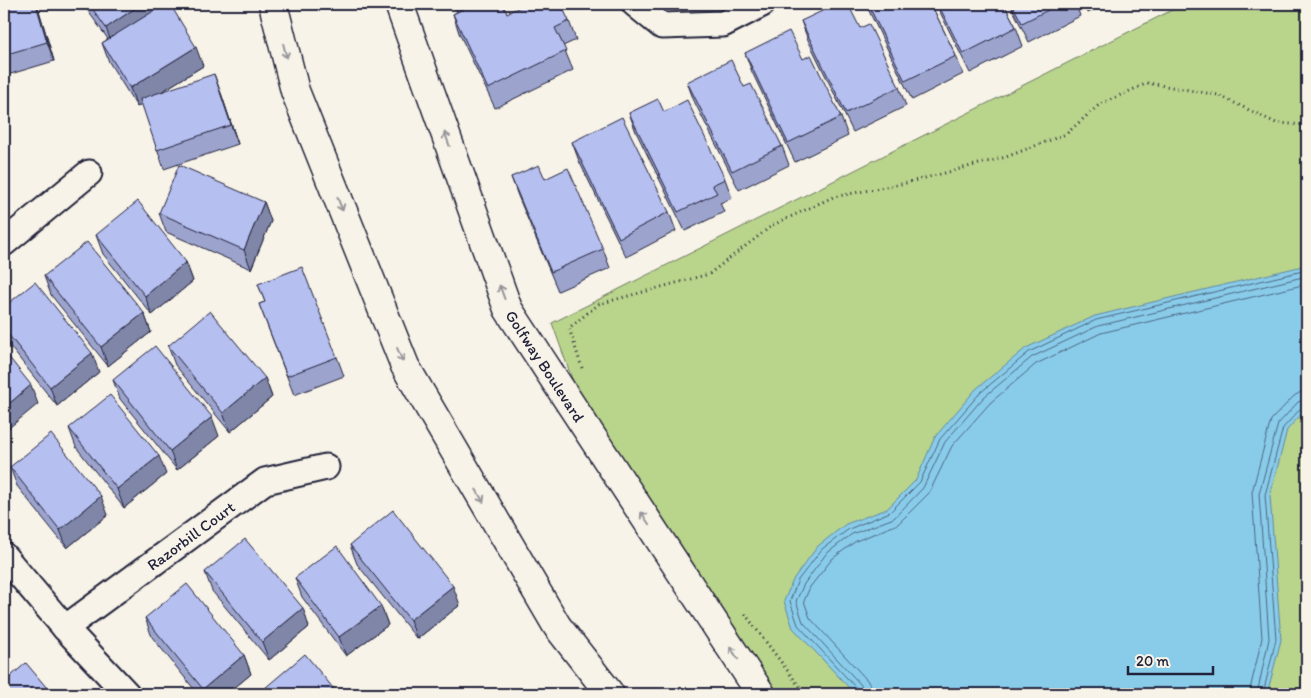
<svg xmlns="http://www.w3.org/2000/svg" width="1311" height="698" viewBox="0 0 1311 698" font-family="Itim,sans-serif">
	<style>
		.green { fill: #b9d48b; stroke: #6e7b63 }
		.water { fill: #89ccea; stroke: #6088a4 }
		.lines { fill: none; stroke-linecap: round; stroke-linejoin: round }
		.shore { stroke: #4b6681; stroke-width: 1 }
		.street-casing { stroke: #22223b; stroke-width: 29 }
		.secondary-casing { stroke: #22223b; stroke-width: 31 }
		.path { stroke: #22223b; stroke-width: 3; stroke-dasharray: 1 4; stroke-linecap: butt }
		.street { stroke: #f7f3e8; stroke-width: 25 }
		.secondary { stroke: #f7f3e8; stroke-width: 28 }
		.wall { fill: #9ca4ce; stroke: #22223b }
		.shaded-wall { fill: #7f86a8; stroke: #22223b }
		.building { fill: #b5bff0; stroke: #22223b }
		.oneway { stroke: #97959a }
		.labels { text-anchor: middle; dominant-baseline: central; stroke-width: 4; stroke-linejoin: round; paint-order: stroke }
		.street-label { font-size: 16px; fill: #22223b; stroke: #f7f3e8 }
	</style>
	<rect width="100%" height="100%" fill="#f7f3e8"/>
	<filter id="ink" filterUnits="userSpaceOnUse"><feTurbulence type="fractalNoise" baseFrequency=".02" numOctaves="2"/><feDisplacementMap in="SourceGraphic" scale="10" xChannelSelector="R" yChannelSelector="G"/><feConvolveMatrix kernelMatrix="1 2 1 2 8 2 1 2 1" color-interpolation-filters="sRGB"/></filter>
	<g filter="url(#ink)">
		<!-- green -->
		<path class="green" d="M1184,4H1307V694H777L590,429L552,323Z"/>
		<!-- water -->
		<path class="water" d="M1307,265V408L1287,430L1270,496L1281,640L1267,694H855L793,628L784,601L794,578L818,546L846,524L887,509L916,480L935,437L976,389L1026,348L1095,316Z"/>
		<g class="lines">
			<!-- shore -->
			<path class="shore" d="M858,694L857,689L798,625L790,601L798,580L822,549L849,529L890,512L920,482L940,439L980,393L1029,352L1096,320L1307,270
				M864,694L861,685L803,622L796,601L804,584L826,554L852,534L894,518L923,488L945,442L984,397L1032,357L1098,326L1307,276
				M872,694L871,687L867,680L810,618L804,601L810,587L832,559L856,541L898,524L929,493L952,446L990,403L1036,364L1101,333L1307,284
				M1249,694L1262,638L1252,492L1271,420L1294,396L1301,392L1307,391
				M1257,694L1269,639L1259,494L1278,424L1298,402L1307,399
				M1263,694L1276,639L1265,495L1283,428L1302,407L1307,405"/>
			<defs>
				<g id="street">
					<path d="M635,4L662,26L723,24L762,4"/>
					<path d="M4,243L89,173"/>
					<path d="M4,556L65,628L127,694"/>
					<path id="s1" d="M65,628L265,481L326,467"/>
				</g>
				<g id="secondary">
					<path d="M273,4L295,91L405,366L557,626L610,694"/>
					<path id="s2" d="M399,4L508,309L761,694"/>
				</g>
			</defs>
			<!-- street casing -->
			<use href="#street" class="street-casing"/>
			<!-- secondary casing -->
			<use href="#secondary" class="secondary-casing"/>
			<!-- path -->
			<path class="path" d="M582,368L569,328L599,304L709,274L773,225L833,197L906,183L1006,157L1066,134L1100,104L1148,83L1218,95L1276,123L1307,125
				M745,614L805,694"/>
			<!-- street -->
			<use href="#street" class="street"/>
			<!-- secondary -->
			<use href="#secondary" class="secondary"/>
		</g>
		<!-- wall -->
		<path class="wall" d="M4,4H37L54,61L4,76Z
			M83,4H174L171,6L203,66L161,92L221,93L238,144L164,169L142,103L137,107L109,62L102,43L108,39Z
			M454,4H502L507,13L569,21L576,40L563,46L573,70L495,108L459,33L453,14L457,12Z
			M866,4H931L956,56L963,74L912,100L869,11Z
			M936,4H1004L1016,27L1023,46L970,73Z
			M1010,4H1076L1080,16L1029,42Z
			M1083,4H1105L1088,13Z
			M801,21L860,28L899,87L906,106L853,132L808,40Z
			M745,53L803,59L841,117L848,136L795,162L752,72Z
			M687,82L744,87L782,146L789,165L739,190L694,101Z
			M629,113L725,179L732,198L720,203L724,212L685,231L636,132Z
			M572,142L669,212L676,231L626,257L579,161Z
			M511,177L545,179L603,249L610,268L558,291L518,196Z
			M264,202L271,221L251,269L166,232L159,213Z
			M96,235L186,262L193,281L152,315L103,254Z
			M44,276L144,313L151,332L108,366L51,295Z
			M258,284L337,357L344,376L294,395L259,304L265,302Z
			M4,307L99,372L57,406L4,339Z
			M168,346L265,378L272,397L230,432L175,365Z
			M113,380L219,436L177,470L120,399Z
			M69,428L166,474L124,508L76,447Z
			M10,467L108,515L67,548L17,486Z
			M350,545L460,605L417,639L357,564Z
			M205,572L309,627L269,660L212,591Z
			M295,578L381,606L388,625L346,656L302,597Z
			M145,618L244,655L251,674L227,694H198L152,637Z"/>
		<!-- shaded-wall -->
		<path class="shaded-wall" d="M36,4H37L54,61L47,42Z
			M141,4H174L113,47L106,28Z
			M196,47L203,66L137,107L130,88Z
			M214,74L221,93L238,144L231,125Z
			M264,202L271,221L251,269L244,250Z
			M186,262L193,281L152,315L145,296Z
			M144,313L151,332L108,366L101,347Z
			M92,353L99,372L57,406L50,387Z
			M265,378L272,397L230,432L223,413Z
			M31,385L38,404L4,432V408Z
			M212,417L219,436L177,470L170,451Z
			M159,456L166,474L124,508L117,489Z
			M101,496L108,515L67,548L60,530Z
			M453,586L460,605L417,639L410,620Z
			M381,606L388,625L346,656L339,637Z
			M303,608L309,627L269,660L262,642Z
			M4,641L9,654L4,658Z
			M244,655L251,674L227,694H205L203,689Z
			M4,671L9,684L4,688Z"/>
		<!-- building -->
		<path class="building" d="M4,4H36L47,42L4,55Z
			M89,4H141L106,28Z
			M165,4H170L196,47L130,88L102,43Z
			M474,4H502L507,13L526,4H561L569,21L555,28L566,51L488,89L453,14Z
			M837,4H848L860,28L869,24L899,87L846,113L801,21Z
			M868,4H931L956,56L905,81Z
			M938,4H1004L1016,27L963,54Z
			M1012,4H1060L1022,23Z
			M789,31L803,59L811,55L841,117L788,143L745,53Z
			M731,60L744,87L751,84L782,146L732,171L687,82Z
			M214,74L231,125L157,150L140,99Z
			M658,99L664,112L687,100L725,179L712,185L717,193L678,212L629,113Z
			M622,117L669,212L619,238L572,142Z
			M179,165L264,202L244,250L159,213Z
			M539,165L545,179L568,168L603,249L551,272L511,177Z
			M138,201L186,262L145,296L96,235Z
			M87,242L144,313L101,347L44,276Z
			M302,267L337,357L287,376L259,304L265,302L258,284Z
			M35,282L92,353L50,387L4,329V307Z
			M210,311L265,378L223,413L168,346Z
			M155,346L212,417L170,451L113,380Z
			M4,351L31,385L4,408Z
			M110,395L159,456L117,489L69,428Z
			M51,434L101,496L60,530L10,467Z
			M393,510L453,586L410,620L350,545Z
			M245,539L303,608L262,642L205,572Z
			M337,546L381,606L339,637L295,578Z
			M187,584L244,655L203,689L145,618Z
			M305,654L338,694H258Z
			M26,663L52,694H4V682Z"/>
		<!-- one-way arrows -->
		<defs><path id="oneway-shaft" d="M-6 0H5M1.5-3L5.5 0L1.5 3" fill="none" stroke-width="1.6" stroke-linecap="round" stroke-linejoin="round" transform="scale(1.25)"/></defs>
		<g class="oneway">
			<use href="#oneway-shaft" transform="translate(285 51) rotate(76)"/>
			<use href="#oneway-shaft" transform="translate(447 139) rotate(-110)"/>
			<use href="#oneway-shaft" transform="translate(340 204) rotate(68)"/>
			<use href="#oneway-shaft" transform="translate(502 292) rotate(-110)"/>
			<use href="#oneway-shaft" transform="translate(400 355) rotate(68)"/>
			<use href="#oneway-shaft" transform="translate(480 496) rotate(60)"/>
			<use href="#oneway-shaft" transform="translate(645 518) rotate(-123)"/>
			<use href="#oneway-shaft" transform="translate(734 653) rotate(-123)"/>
		</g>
	</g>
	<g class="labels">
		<!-- street labels -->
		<g class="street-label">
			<text stroke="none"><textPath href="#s2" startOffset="392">Golfway Boulevard</textPath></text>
			<text stroke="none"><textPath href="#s1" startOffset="156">Razorbill Court</textPath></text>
		</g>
	</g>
	<!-- margin -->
	<rect width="1311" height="698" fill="none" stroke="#f7f3e8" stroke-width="20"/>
	<rect x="10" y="10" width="1291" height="678" fill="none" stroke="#22223b" stroke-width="2" filter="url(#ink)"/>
	<!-- scale -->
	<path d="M1128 666v8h85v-8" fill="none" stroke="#22223b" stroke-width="2.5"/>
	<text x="1136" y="666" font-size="15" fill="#22223b" stroke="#f7f3e8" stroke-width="4" paint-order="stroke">20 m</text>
</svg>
